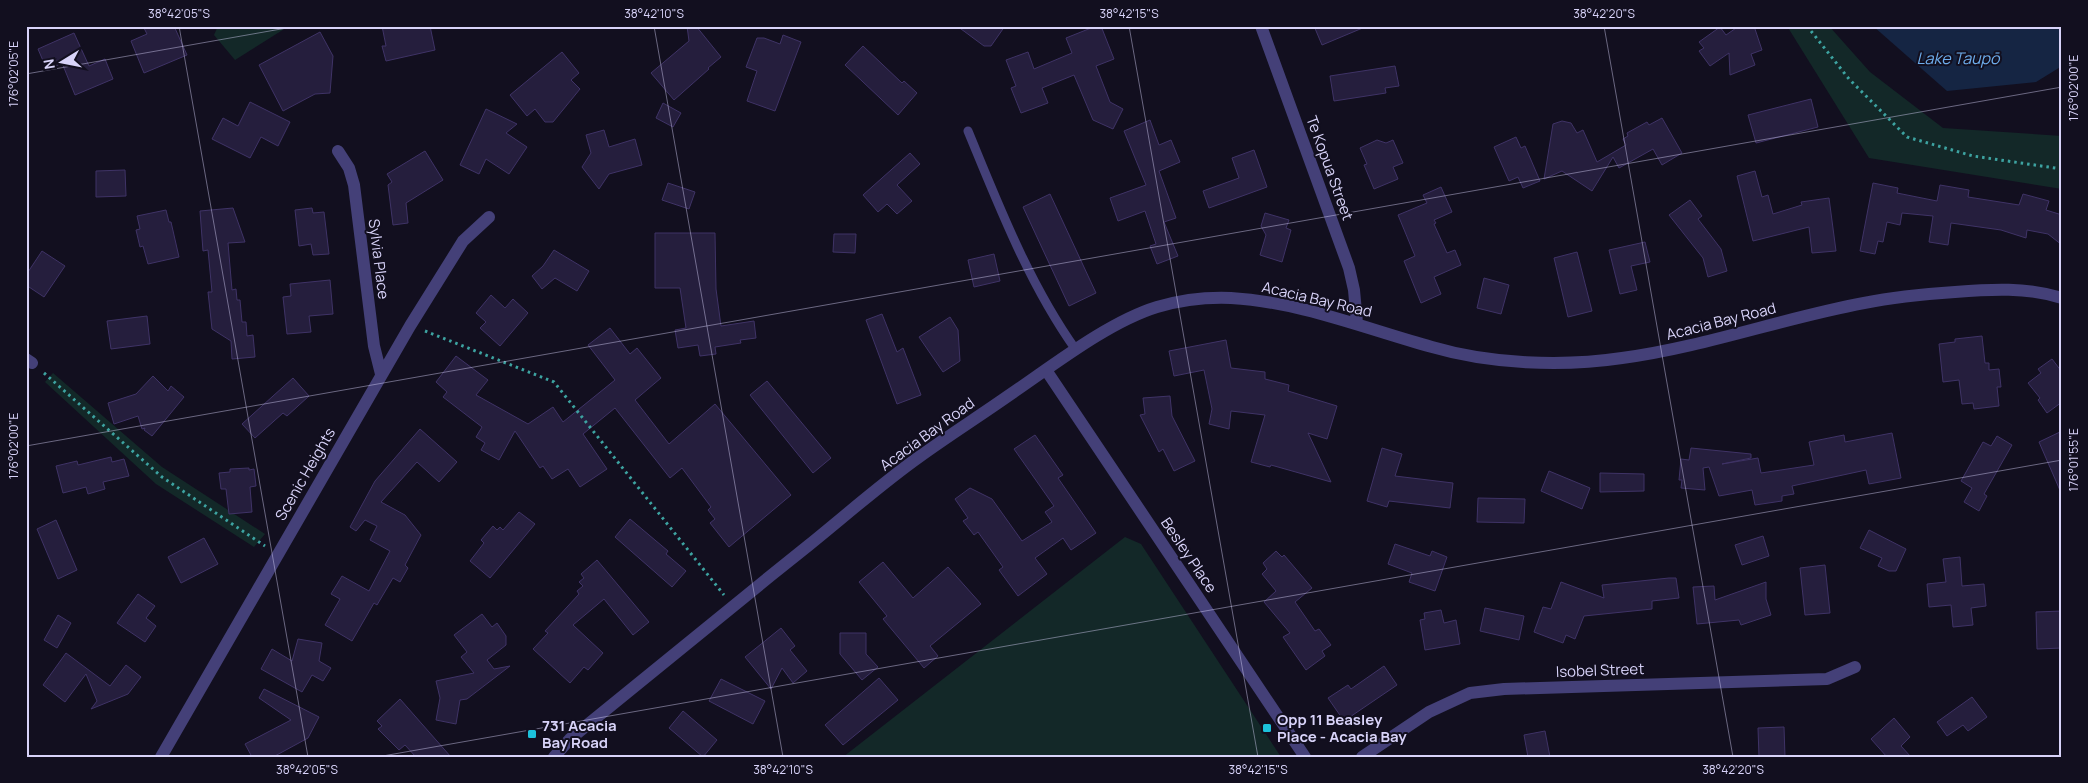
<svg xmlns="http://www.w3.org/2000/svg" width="2088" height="783" viewBox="0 0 2088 783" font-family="Manrope,sans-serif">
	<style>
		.green { fill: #132828 }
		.water { fill: #152543 }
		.building { fill: #251e3d; stroke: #3f3366 }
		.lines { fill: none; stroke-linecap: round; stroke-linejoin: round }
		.path { stroke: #3da3a1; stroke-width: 3; stroke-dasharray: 2.5 4; stroke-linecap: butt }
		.service { stroke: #444078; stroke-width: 9 }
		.minor { stroke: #444078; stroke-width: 12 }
		.ticks { fill: none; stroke: #d8d3f9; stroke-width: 1; stroke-opacity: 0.45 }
		.poi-dot { fill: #1cc1db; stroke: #120f1f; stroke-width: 2 }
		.labels { text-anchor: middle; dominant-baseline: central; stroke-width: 4; stroke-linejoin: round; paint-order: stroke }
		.street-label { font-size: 15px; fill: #d8d3f9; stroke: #120f1f }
		.poi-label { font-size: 15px; font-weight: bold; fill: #d8d3f9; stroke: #120f1f; text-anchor: start }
		.water-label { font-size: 16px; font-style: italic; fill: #6eadec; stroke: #120f1f }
		.neatline { fill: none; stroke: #d8d3f9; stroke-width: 2 }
		.ticks-label { font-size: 12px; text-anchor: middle; fill: #d8d3f9 }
	</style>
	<rect width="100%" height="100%" fill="#120f1f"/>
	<!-- green -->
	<path class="green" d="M218,26H289L235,60L214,35Z
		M1787,26H1829L1870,72L1943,128L2062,136V189L1869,158Z
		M53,373L162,467L265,534L254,547L156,484L45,382Z
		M1125,537L1141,544L1281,757H843Z"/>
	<!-- water -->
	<path class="water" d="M1873,26H2062V66L2036,82L1947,91Z"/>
	<!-- building -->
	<path class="building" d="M143,26H174L187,55L144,73L131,41L147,34Z
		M382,26H430L435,50L386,61L382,46H386Z
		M687,26H696L721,57L708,68L709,69L674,100L651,73L689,41Z
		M957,26H1005L991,46H984Z
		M1096,26H1101L1114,59L1096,66L1110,102L1123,109L1113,129L1093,120L1074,75L1042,88L1048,103L1021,113L1011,88L1016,86L1006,60L1028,52L1034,69L1072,53L1066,38Z
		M1314,26H1365V27L1322,45Z
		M1739,26H1754L1762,50L1751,54L1755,65L1730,75L1729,53L1710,66L1699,51L1704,48L1699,42L1720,27L1726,35Z
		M320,32L333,56L330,93L315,94L283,111L259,65Z
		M74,33L89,66L105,59L113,79L75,95L62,63L47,70L38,49Z
		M783,35L801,42L775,111L747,101L757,71L746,67L757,38H764L780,44Z
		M863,46L902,83L904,81L917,93L898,115L845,65Z
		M562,52L579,73L571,80L580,89L553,122H545L535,109L527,116L510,95Z
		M1395,66L1399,86L1385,88L1386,93L1334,101L1330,76Z
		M1811,99L1818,127L1756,143L1748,115Z
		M250,102L290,122L278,146L261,137L250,158L212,139L223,118L238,126Z
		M663,103L681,113L673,127L656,118Z
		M486,109L517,124L506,133L527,147L509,174L486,159L479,174L460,165Z
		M1662,118L1682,153L1662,165L1653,149L1619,168L1613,157L1592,191L1562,171L1544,179L1553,124L1562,121L1571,123L1577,133L1583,130L1597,162L1626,145L1623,139L1628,136L1627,133L1647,122L1649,125Z
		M1150,120L1159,145L1171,140L1180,162L1159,171L1176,218L1164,222L1178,256L1157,264L1150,246L1156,244L1145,211L1118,221L1110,198L1146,185L1124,131Z
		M604,130L609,147L635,139L642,165L609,174L599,189L582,167L591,153L586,135Z
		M1516,137L1521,148L1525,146L1540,181L1523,188L1518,177L1509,181L1494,147Z
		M1377,140L1386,143L1393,140L1403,163L1393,167L1398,179L1374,189L1364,165L1367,164L1360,148Z
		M1254,150L1267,187L1209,208L1203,191L1239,178L1232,158Z
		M425,151L443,180L406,203L408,223L393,225L388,185L392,182L387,174Z
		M910,153L920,164L897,185L912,201L897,214L887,204L878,212L863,195Z
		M125,170L126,196L96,197V171Z
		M1755,171L1762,197L1768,195L1773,214L1802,205L1801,202L1829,198L1836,251L1812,253L1809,227L1753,241L1737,176Z
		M668,183L695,192L689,209L662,200Z
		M1873,183L1898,188L1897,193L1937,201L1940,185L1969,190L1968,197L2019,205L2023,194L2049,201L2046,210L2062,215V245L2048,234L2027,230L2026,238L2001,230L1951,223L1948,245L1929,242L1933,216L1902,213L1900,225L1887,222L1883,242L1878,241L1875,254L1860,251Z
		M1441,187L1452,212L1434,220L1436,223L1434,224L1447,253L1455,250L1461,265L1434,277L1441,294L1421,303L1404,261L1415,256L1398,215L1427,203L1423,195Z
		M1050,194L1096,293L1069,306L1023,207Z
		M1690,200L1702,216L1698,219L1721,249L1727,271L1708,277L1703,258L1669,215Z
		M233,208L245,242L228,243L232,290L236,289L237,300H240L242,322H246L247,336L253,335L255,357L232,359L231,341L212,329L208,292H212L208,250L203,251L200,211Z
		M312,208L313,213L324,212L329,254L313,255L311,244L299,246L295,210Z
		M166,210L169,222H171L179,257L148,264L143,246L140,247L136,230L140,229L137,216Z
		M1265,213L1289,220L1286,228L1291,230L1282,262L1260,255L1266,235L1261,226Z
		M655,233H715L716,289L721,326L754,321L756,338L740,340L741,343L715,347L716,354L700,356L698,345L678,348L675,330L686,328L680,288H655Z
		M834,234H856L855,253L833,252Z
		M1645,242L1650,262L1631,266L1637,290L1620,294L1609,250Z
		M554,250L589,271L577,291L555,278L542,289L532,276L543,266Z
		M42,251L65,266L44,297L26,285V275Z
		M1577,252L1592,311L1568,317L1554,258Z
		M994,254L1000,281L974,287L968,260Z
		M1484,278L1509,285L1501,314L1477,308Z
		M330,280L333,314L309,316L311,332L287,334L283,297L291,296L290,284Z
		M491,295L505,308L513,299L528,313L500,346L480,328L486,322L476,313Z
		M882,314L897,352L903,348L921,395L897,404L866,320Z
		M147,316L150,344L111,349L107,321Z
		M950,317L958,330L960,361L943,372L919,337Z
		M610,328L630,354L637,348L661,378L635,400L669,444L715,404L791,495L729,547L710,523L715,519L708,510L711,507L682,468L670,478L615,408L583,434L607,469L580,487L568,469L552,479L543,466L540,468L515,431L499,460L481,450L485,443L476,437L482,427L443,397L447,392L436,382L456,356L488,380L476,395L528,424L553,407L563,422L615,380L588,345Z
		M1982,336L1985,363H1989V370L1999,369L2001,387H1997L1999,406L1974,409L1973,403L1962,404L1959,380L1943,382L1939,344L1955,342V339Z
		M1226,340L1231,368L1265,372V379L1289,385L1288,391L1337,406L1327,439L1308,433L1331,482L1271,465L1270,467L1251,462L1265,415L1231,411L1229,429L1209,424L1212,409L1204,370L1174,376L1169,351Z
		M2052,359L2062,372V402L2047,413L2038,400L2040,398L2028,383L2041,373L2038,369Z
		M153,376L168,391L171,386L184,397L152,436L144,430L145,428L142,429L138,416L114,424L108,403L136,394Z
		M293,378L309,396L287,416L283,413L255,438L242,424Z
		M767,381L831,458L813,473L750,395Z
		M1170,396L1172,416L1195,461L1174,471L1163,449L1159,452L1140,415L1145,414L1143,398Z
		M420,429L457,462L439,482L417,462L381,502L405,515L421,535L405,565L408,568L400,582L393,578L377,605L374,603L352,641L325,625L340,599L331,594L342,576L369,591L390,551L370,540L377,526L365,520L356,531L350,527L375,481Z
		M2062,431V495L2039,442Z
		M1892,433L1901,478L1869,484L1866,470L1792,486L1794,494L1782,496V501L1755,505L1752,490L1719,496L1709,467L1703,468L1705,490L1681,488L1682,480H1679L1681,459L1689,460L1691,448L1751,454V458L1722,464L1758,458L1761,473L1814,465L1809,442L1844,435L1845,442Z
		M1035,435L1063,475L1058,478L1096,533L1071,550L1063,538L1035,558L1047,574L1018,596L999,570L1003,567L978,532L974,535L963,521L968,518L955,499L970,488L992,499L1022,541L1052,522L1045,512L1054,506L1014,449Z
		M1997,436L2012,445L1984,494L1987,496L1979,511L1964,502L1972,488L1961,481L1983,442L1991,446Z
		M1382,448L1402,454L1395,476L1453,483L1450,508L1389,501L1387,507L1367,501Z
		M111,457L112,462L124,459L129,476L103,482L105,489L88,494L86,487L63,493L56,466L77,461L78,465Z
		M249,468V470L254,469L256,486L250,487L252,512L229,514L226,489H221L219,473L230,472V469Z
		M1549,471L1590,488L1582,509L1541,491Z
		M1600,473L1644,474V491L1600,492Z
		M1478,498L1525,499L1524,523L1477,522Z
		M519,512L535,524L490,578L470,561L484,543L481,540L493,526L497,530L500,527L503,530Z
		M630,519L668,551L666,554L686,571L672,587L615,537Z
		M56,520L77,570L58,579L37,529Z
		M1869,530L1906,549L1896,571H1889L1878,566L1882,558L1860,548Z
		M1763,536L1769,556L1742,565L1735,545Z
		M204,538L218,564L181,583L168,557Z
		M1395,544L1430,556L1432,551L1447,557L1435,591L1409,582L1412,573L1388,564Z
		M1276,551L1282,557L1284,555L1312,588L1295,602L1315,631L1319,629L1331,645L1322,651L1325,656L1306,670L1283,637L1290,633L1264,602L1276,591L1262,574L1267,569L1263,563Z
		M1960,557L1962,586L1984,584L1986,606L1971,608L1973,625L1953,627L1951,605L1929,607L1927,584L1946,582L1943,559Z
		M597,560L649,622L633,635L604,599L573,625L603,653L588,670L584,667L570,683L533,649L548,633L545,631L579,594L577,591L583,586L579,582L584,578L581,574Z
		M883,562L913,598L948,567L981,604L930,646L938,656L924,668L883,619L887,616L859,582Z
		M1825,565L1830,613L1805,615L1800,568Z
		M1669,578H1676L1679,598L1652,601V609L1584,616L1575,639L1566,635L1563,643L1534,632L1543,607L1551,609L1561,582L1604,598L1602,585Z
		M1766,582V599L1771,615L1741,625L1739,620L1697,624L1693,587L1714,586L1715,600Z
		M138,594L155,606L146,618L156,626L145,642L117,623Z
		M1485,608L1524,616L1519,640L1480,631Z
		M1441,610L1444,623L1456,620L1460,644L1425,650L1420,620L1425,619L1424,613Z
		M2062,611V648L2037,649L2036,612Z
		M482,614L492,627L497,623L506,636V645L487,660L494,669L510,666L467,699L460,700L456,724L436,720L440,698L436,681L474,673L461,657L467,652L454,635Z
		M58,615L71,623L57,648L44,640Z
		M781,628L795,646L790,650L807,671L793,683L782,668L771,689L745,657Z
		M840,633H866V654L878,667L862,680L840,654Z
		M298,639L322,643L319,661L331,668L323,681L312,675L302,692L261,669L272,649L292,661Z
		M66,653L110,686L126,665L141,677L128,694L91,709L97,701L86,674L65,702L43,685Z
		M1384,666L1397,685L1344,721L1328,698L1348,685L1351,689Z
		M879,678L898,700L843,745L825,725Z
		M721,679L765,701L753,724L709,701Z
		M264,689L319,717L308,738L273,757H252L245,744L291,720L259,698Z
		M1972,697L1987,717L1968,731L1963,725L1947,736L1937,722Z
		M400,699L451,757H416L405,745L399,750L378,729L382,726L377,721Z
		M683,711L717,740L703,757L669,728Z
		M1894,718L1910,737L1901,746L1911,757H1887L1871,739Z
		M1784,727L1785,757H1759L1758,728Z
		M1545,731L1550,757H1528L1524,735Z"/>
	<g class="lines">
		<!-- path -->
		<path class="path" d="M1807,26L1849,79L1907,137L1973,156L2062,169
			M425,331L554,382L724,595
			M44,373L162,477L265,546"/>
		<!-- service -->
		<path class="service" d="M968,131C999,206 1029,284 1076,350"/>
		<!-- minor -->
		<path class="minor" d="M1261,26L1349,268L1354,290L1357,323
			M338,151L349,168L354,185L374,346L381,374
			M26,359L32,363
			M1046,370L1305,757
			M161,757L410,326L463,241L489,217
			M554,757L570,739C650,674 729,609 809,545C845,516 881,484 919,457C948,436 978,417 1008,396C1051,367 1108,322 1157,307C1181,300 1207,297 1231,298C1301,302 1366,329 1432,347C1490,364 1562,367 1622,358C1704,347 1783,318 1864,303C1894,297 1925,294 1955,292C1991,289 2027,287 2062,298
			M1362,757L1429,712L1470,693L1504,689L1827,679L1855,667"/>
	</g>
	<!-- ticks -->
	<path class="ticks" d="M179,26L308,757M654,26L783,757M1129,26L1258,757M1604,26L1733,757M26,74L298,26M26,446L2062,87M377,757L2062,460"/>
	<!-- markers -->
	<g class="poi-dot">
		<rect x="1262" y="723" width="10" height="10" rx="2.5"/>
		<rect x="527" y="729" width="10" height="10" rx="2.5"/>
	</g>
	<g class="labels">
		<!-- street labels -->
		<g class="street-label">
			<text transform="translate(1330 168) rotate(70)">Te Kopua Street</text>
			<text transform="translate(379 259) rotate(83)">Sylvia Place</text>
			<text transform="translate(1317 299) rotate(13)">Acacia Bay Road</text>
			<text transform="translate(1721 321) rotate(-14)">Acacia Bay Road</text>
			<text transform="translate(927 434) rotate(-36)">Acacia Bay Road</text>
			<text transform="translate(305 474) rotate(-60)">Scenic Heights</text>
			<text transform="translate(1189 555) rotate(56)">Besley Place</text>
			<text transform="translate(1600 670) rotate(-2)">Isobel Street</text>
		</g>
		<!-- poi labels -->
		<g class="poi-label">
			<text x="1277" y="719">Opp 11 Beasley<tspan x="1277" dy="17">Place - Acacia Bay</tspan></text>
			<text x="542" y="725">731 Acacia<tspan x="542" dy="17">Bay Road</tspan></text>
		</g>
		<!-- water labels -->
		<g class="water-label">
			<text x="1958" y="58">Lake Taupō</text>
		</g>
	</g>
	<!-- border -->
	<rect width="2088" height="783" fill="none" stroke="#120f1f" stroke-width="55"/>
	<!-- north arrow -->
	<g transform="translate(62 62) rotate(260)" stroke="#120f1f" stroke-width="4" paint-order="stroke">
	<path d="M0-4L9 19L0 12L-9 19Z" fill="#d8d3f9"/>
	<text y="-8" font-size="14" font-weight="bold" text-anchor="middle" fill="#d8d3f9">N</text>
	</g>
	<rect x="28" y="28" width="2032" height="728" class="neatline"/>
	<g class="ticks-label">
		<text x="179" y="18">38°42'05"S</text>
		<text x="654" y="18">38°42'10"S</text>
		<text x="1129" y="18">38°42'15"S</text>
		<text x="1604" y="18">38°42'20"S</text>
		<text transform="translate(14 74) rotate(-90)" y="4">176°02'05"E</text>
		<text transform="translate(2074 88) rotate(-90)" y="4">176°02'00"E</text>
		<text transform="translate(14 446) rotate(-90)" y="4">176°02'00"E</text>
		<text transform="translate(2074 460) rotate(-90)" y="4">176°01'55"E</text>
		<text x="307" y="774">38°42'05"S</text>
		<text x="783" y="774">38°42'10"S</text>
		<text x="1258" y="774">38°42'15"S</text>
		<text x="1733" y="774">38°42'20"S</text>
	</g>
</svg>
